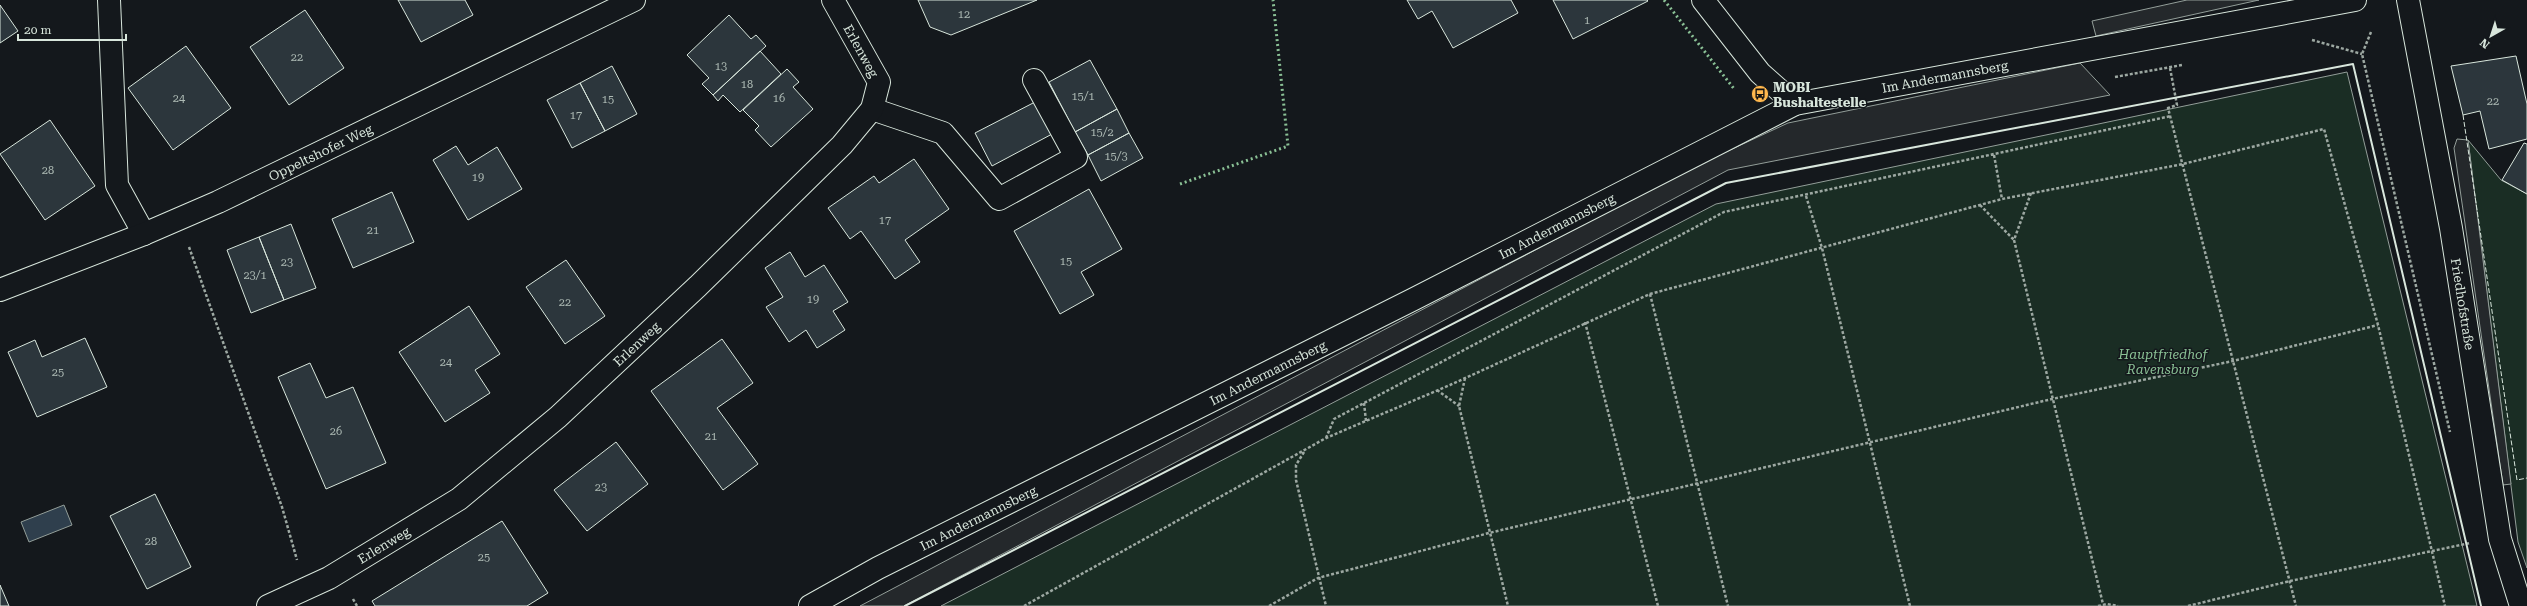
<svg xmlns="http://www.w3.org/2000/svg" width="2527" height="606" viewBox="0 0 2527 606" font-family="'Roboto Serif',serif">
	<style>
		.green { fill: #1a2d24; stroke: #939e99 }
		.parking { fill: #24282b; stroke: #939e99 }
		.water { fill: #2f3f4d; stroke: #939e99 }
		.building { fill: #2c363c; stroke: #d8e6dc }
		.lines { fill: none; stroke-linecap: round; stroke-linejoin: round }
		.minor-casing { stroke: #d8e6dc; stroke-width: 24 }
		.path { stroke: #9da8a2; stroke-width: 2.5; stroke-dasharray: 3 2; stroke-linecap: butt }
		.minor { stroke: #14181c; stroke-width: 22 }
		.hedge { stroke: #8ac095; stroke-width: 3; stroke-dasharray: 2 3; stroke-linecap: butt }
		.fence { stroke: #d8e6dc; stroke-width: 1; stroke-dasharray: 5 2; stroke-linecap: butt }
		.wall { stroke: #d8e6dc; stroke-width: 2 }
		.labels { text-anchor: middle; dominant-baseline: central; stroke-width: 3; stroke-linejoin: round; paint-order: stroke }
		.number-label { font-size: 11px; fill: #adbab4 }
		.street-label { font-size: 13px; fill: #d8e6dc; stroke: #14181c }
		.poi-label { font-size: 13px; font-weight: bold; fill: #d8e6dc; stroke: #14181c; text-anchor: start }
		.park-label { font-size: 13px; font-style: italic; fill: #8ac095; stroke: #14181c }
	</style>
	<rect width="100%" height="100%" fill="#14181c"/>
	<!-- green -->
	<path class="green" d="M2347,72L2477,606H941L1716,204Z
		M2468,140L2501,180L2527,194V568L2518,542Z"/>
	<!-- parking -->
	<path class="parking" d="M2187,0H2259L2096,36L2092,21Z
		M2080,63L2110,95L1728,170L904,606H860L1689,169L1788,123Z
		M2457,139L2468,140L2511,484L2503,485L2454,148Z"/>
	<!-- water -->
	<path class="water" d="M64,505L72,525L29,542L21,522Z"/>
	<!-- building -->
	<path class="building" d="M398,0H465L473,15L421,42Z
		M918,0H1037L951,35L930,27Z
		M1407,0H1511L1518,13L1453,48L1432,11L1418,19Z
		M1553,0H1647L1648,1L1573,39Z
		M0,5L18,31L0,43Z
		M305,10L344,68L289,105L250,47Z
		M729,15L751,39L756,35L766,46L713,95L702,84L709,78L687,55Z
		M186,46L231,108L173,150L128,88Z
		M760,51L781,74L740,112L723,95L718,101L713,95Z
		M2516,56L2527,104V139L2489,149L2480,111L2463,115L2451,66Z
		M1090,60L1117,109L1075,132L1049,82Z
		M612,66L637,114L605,131L580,83Z
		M787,69L799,82L793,87L813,109L771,147L755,130L759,126L743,110Z
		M580,83L605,131L572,148L547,100Z
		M1035,102L1054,133L992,166L975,133Z
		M1117,109L1129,133L1088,155L1075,132Z
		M50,120L95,186L45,220L0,154Z
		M1129,133L1143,158L1101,181L1088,155Z
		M2524,143L2527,144V194L2502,180Z
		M456,146L468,165L497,147L522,189L468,220L433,160Z
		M914,159L949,209L905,240L920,262L895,279L861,231L850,239L828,208L874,176L879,183Z
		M1089,189L1122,249L1081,272L1094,295L1060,314L1014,231Z
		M392,192L414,242L353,268L332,219Z
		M291,224L316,288L284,300L259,237Z
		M259,237L284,300L251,313L227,250Z
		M790,252L805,277L824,265L848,302L833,311L845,330L817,348L806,330L789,342L766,307L783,297L765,268Z
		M566,260L605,316L565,344L526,287Z
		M469,306L500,354L475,370L490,393L445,422L399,352Z
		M85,338L107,387L37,417L8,352L35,340L42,357Z
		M722,339L753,383L717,408L758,464L723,490L651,391Z
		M310,363L326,398L353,387L386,463L326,489L278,377Z
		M616,442L648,484L587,531L554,490Z
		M155,494L191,567L147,589L110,516Z
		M502,521L548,593L527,606H375L372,601Z
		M0,585L9,606H0Z"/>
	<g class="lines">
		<defs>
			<g id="minor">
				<path d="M109,0L117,185L144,234"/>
				<path d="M1703,0L1760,73L1795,104"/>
				<path id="s1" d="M2408,0L2451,228L2500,539L2521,606"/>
				<path d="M872,109L943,133L999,199L1076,157L1034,80"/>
				<path id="s2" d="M0,290L144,234L218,202L634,0"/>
				<path id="s3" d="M268,606L329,578L459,499L558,417L698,286L842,145L872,109L879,82L833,0"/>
				<path id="s4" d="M810,606L878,568L1414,299L1795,104L2355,0"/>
			</g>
		</defs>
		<!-- minor casing -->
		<use href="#minor" class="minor-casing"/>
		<!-- path -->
		<path class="path" d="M2371,32L2362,54L2450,432
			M2312,40L2362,54
			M2170,68L2177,105L2168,108L2296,606
			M2115,77L2182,65
			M1994,155L2002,199
			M2031,193L2014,240L2103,604
			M1806,196L1822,248L1910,606
			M1980,205L2014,240
			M189,247L282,507L297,560
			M1650,294L1728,606
			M1585,322L1658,606
			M1465,378L1459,406L1508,606
			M1437,390L1459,406
			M1364,403L1366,421
			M1326,438L1334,419L1724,212L2171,116
			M1304,452L1296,465V480L1326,606
			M353,599L357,606
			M1024,606L1326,438L1450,385L1650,294L2002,199L2183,164L2324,129L2378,325L2445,606
			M1269,606L1318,578L1489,533L2052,399L2233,361L2378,325
			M2098,606L2107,604L2118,606
			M2188,606L2290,581L2470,543"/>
		<!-- minor -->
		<use href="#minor" class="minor"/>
		<!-- hedge -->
		<path class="hedge" d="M1664,0L1735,90
			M1180,184L1288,146L1273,0"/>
		<!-- fence -->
		<path class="fence" d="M2463,115L2517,480L2527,478"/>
		<!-- wall -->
		<path class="wall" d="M905,606L1726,183L2353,64L2481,606"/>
	</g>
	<!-- icons -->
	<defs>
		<symbol id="bus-disc" viewBox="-11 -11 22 22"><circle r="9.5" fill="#ffb74d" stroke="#14181c"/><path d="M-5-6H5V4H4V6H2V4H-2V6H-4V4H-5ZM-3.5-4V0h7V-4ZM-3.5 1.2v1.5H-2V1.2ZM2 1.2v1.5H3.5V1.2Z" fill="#111"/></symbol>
	</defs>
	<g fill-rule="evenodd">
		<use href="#bus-disc" x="1750" y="84" width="20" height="20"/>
	</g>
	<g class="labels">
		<!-- number labels -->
		<g class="number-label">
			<text x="964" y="14">12</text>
			<text x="1587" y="20">1</text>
			<text x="297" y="57">22</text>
			<text x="721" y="66">13</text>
			<text x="747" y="84">18</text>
			<text x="1083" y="96">15/1</text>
			<text x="179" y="98">24</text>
			<text x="779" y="98">16</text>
			<text x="608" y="99">15</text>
			<text x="2493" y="101">22</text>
			<text x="576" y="115">17</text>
			<text x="1102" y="132">15/2</text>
			<text x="1116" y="156">15/3</text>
			<text x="48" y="170">28</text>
			<text x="478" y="177">19</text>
			<text x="885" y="220">17</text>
			<text x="373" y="230">21</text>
			<text x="1066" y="261">15</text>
			<text x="287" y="262">23</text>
			<text x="255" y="275">23/1</text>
			<text x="813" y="299">19</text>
			<text x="565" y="302">22</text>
			<text x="446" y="362">24</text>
			<text x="58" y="372">25</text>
			<text x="336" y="431">26</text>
			<text x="711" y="436">21</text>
			<text x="601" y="487">23</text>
			<text x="151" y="541">28</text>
			<text x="484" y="557">25</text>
		</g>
		<!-- street labels -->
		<g class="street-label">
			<text transform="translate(861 51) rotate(61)">Erlenweg</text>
			<text stroke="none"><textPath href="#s4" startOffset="1258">Im Andermannsberg</textPath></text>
			<text stroke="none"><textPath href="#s2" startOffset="349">Oppeltshofer Weg</textPath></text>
			<text stroke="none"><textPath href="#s4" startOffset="838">Im Andermannsberg</textPath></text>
			<text stroke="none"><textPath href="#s1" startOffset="309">Friedhofstraße</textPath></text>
			<text stroke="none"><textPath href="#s3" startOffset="455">Erlenweg</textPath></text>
			<text stroke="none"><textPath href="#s4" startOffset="514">Im Andermannsberg</textPath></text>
			<text stroke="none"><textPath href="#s4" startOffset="190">Im Andermannsberg</textPath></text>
			<text stroke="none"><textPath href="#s3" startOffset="131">Erlenweg</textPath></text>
		</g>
		<!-- poi labels -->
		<g class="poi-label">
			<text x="1773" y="87">MOBI<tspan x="1773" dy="15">Bushaltestelle</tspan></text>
		</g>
		<!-- park labels -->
		<g class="park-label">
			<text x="2163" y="354">Hauptfriedhof<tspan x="2163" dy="15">Ravensburg</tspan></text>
		</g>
	</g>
	<!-- north arrow -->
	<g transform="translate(2491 36) rotate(219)" stroke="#14181c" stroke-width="3" paint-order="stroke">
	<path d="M0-3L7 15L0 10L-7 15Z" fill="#d8e6dc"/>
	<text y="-6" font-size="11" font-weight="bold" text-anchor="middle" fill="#d8e6dc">N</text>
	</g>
	<!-- scale -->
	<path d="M18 34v6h108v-6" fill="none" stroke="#d8e6dc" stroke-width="2"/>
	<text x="24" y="34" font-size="12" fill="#d8e6dc" stroke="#14181c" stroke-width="3" paint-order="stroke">20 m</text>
</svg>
